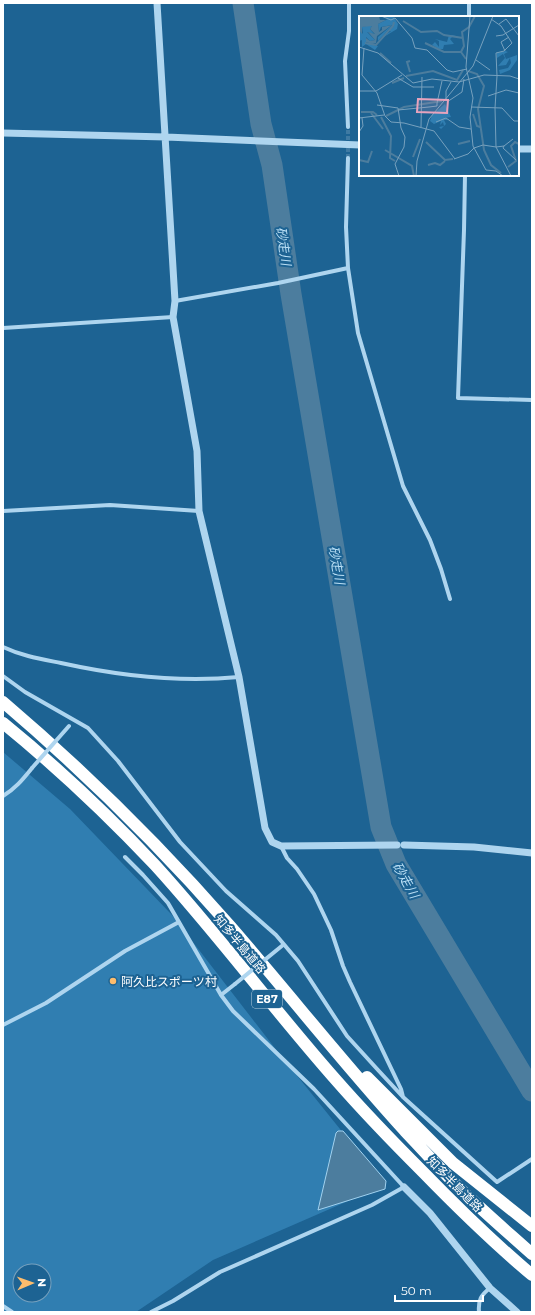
<svg xmlns="http://www.w3.org/2000/svg" width="535" height="1315" viewBox="0 0 535 1315" font-family="Montserrat,'Noto Sans JP',sans-serif">
	<style>
		.green { fill: #307eb1; fill-rule: evenodd }
		.water { fill: #4c7d9e; stroke: #a1d2f0 }
		.lines { fill: none; stroke-linecap: round; stroke-linejoin: round }
		.river { stroke: #4c7d9e; stroke-width: 21 }
		.minor-tunnel { stroke: #3f7aa3; stroke-width: 4; stroke-dasharray: 4 2; stroke-linecap: butt }
		.minor { stroke: #aed5ef; stroke-width: 4 }
		.tertiary { stroke: #aed5ef; stroke-width: 7 }
		.motorway { stroke: #fff; stroke-width: 12 }
		.minor-bridge { stroke: #aed5ef; stroke-width: 4 }
		.poi-dot { fill: #febd6d; stroke: #1d6393; stroke-width: 1.5 }
		.labels { text-anchor: middle; dominant-baseline: central; stroke-width: 4; stroke-linejoin: round; paint-order: stroke }
		.shield { fill: #1d6393; stroke: #bbd0df; stroke-width: 1 }
		.shield-label { font-size: 11px; font-weight: bold; fill: #fff }
		.street-label { font-size: 12px; fill: #fff; stroke: #1d6393 }
		.poi-label { font-size: 12px; fill: #fff; stroke: #1d6393; text-anchor: start }
		.water-label { font-size: 13px; font-style: italic; fill: #badff5; stroke: #1d6393 }
		.inset-river { fill: none; stroke: #4c7d9e; stroke-width: 2 }
		.inset-road { fill: none; stroke: #77a1be; stroke-width: 1 }
		.view { fill: #e7a3bd; fill-opacity: 0.15; stroke: #e7a3bd; stroke-width: 2 }
		.inset-edge { fill: none; stroke: #fff; stroke-width: 2 }
	</style>
	<rect width="100%" height="100%" fill="#1d6393"/>
	<!-- green -->
	<path class="green" d="M3,752L70,809L172,915L274,1047L385,1185L213,1260L136,1312H3ZM20,1271H44V1295H20Z"/>
	<!-- water -->
	<path class="water" d="M338,1131H343L386,1181L385,1189L318,1210L336,1133Z"/>
	<g class="lines">
		<!-- river -->
		<path class="river" d="M243,3L261,124L272,165L291,294L381,827L396,864L532,1091"/>
		<!-- minor-tunnel -->
		<path class="minor-tunnel" d="M348,158V127"/>
		<!-- minor -->
		<path class="minor" d="M469,17V3
			M348,127L345,61L349,31V3
			M348,158L346,227L348,268L358,333L403,486L430,540L441,569L450,599
			M465,175L464,230L458,398L532,400
			M175,301L278,283L348,268
			M3,328L173,317
			M3,511L110,505L199,511
			M3,647C22,656 41,659 61,663C120,676 179,683 239,677
			M3,676L25,692L88,728L118,761L180,842L226,891L276,935L298,961L347,1036L378,1070L403,1097L497,1182L532,1159
			M3,796C16,788 23,779 32,768
			M281,846L287,858L297,869L314,894L331,930L343,966L350,982L401,1089L403,1097
			M125,857L143,875L168,903L221,995L233,1011L314,1089L404,1187L372,1205L220,1272L173,1301L151,1312
			M221,995L235,984
			M3,1025L46,1003L125,951L179,922
			M3,1306L12,1312
			M479,1312C478,1300 481,1295 490,1288"/>
		<!-- tertiary -->
		<path class="tertiary" d="M157,3L175,301L173,317L197,451L199,511L239,677L265,828L272,842L281,846L397,845
			M3,133L166,137L360,145
			M518,149H532
			M404,845L474,847L532,853
			M404,1187L430,1213L490,1288L517,1312"/>
		<!-- motorway -->
		<path class="motorway" d="M3,702C84,771 160,846 230,926C289,994 344,1064 405,1131C427,1154 448,1178 472,1200C491,1218 512,1236 532,1254
			M3,723C57,767 107,814 155,865C218,934 274,1010 336,1080C364,1112 393,1142 423,1172C458,1208 494,1243 532,1275
			M367,1077L453,1163L532,1226"/>
		<!-- minor-bridge -->
		<path class="minor-bridge" d="M32,768L69,726
			M235,984L283,945"/>
	</g>
	<!-- markers -->
	<circle class="poi-dot" cx="113" cy="981" r="4"/>
	<g class="labels">
		<!-- shield labels -->
		<rect class="shield" x="252" y="990" width="30" height="18" rx="3"/>
		<g class="shield-label">
			<text x="267" y="999">E87</text>
		</g>
		<!-- street labels -->
		<g class="street-label">
			<text transform="translate(240 944) rotate(50)">知多半島道路</text>
			<text transform="translate(455 1184) rotate(45)">知多半島道路</text>
		</g>
		<!-- poi labels -->
		<g class="poi-label">
			<text x="121" y="981">阿久比スポーツ村</text>
		</g>
		<!-- water labels -->
		<g class="water-label">
			<text transform="translate(284 246) rotate(82)">砂走川</text>
			<text transform="translate(337 565) rotate(80)">砂走川</text>
			<text transform="translate(406 880) rotate(60)">砂走川</text>
		</g>
	</g>
	<!-- overview -->
	<g transform="translate(359 16)">
		<rect width="160" height="160" fill="#1d6393"/>
		<path d="M23,0H34L39,8L38,13L23,22L32,15H29L35,10L34,5V10L30,13L19,25V21L33,9L22,11L20,16L19,8L29,3ZM7,10H13L11,13L15,18L8,16L16,24L11,25L7,21V27L19,30L16,34L7,28L3,31V24L0,25V13L4,18L3,11ZM90,19H93L101,21L94,20L91,23L95,28L85,29L84,33H80L73,29L76,26L80,31V25L76,23L88,26ZM146,35L149,36L145,38L147,43L158,39V44L151,54L141,58L140,54L149,52L152,47L151,42L147,49L139,50L146,42L144,38L138,42V37ZM86,88L92,101L85,102L90,104H85L87,108L82,113L80,111L85,110L84,106L81,109L82,105L75,108L71,105L73,99Z" fill="#307eb1"/>
		<path d="M0,0H20L21,4H27L19,8L20,16L23,14V11L33,9L18,20L17,27L13,28L7,26V22L11,25L16,24L9,16L16,18L11,13L13,10L3,11V18L0,14Z" fill="#4c7d9e"/>
		<path class="inset-river" d="M44,5L62,16L78,15L85,19L104,22M6,27L17,29L34,10L35,6M66,27L85,36H102M21,37L32,47M107,43L102,36L105,30L103,16L110,11L116,0M51,45L48,46L51,56M109,55L118,58L125,70L119,93L125,134L132,149L142,157M47,60L74,55L98,64L104,54M33,67L45,62M2,96H14L18,99M12,97L24,113M114,98L118,110L121,111M27,100L45,91L83,85M22,101L32,120L31,142L36,145M67,126L86,144L94,143M99,128L111,125M26,134L53,150L55,160M54,141L61,123M0,144L9,146L13,135M69,149L76,147L81,149L86,145M149,151L157,145L152,130L156,126L160,128"/>
		<path class="inset-road" d="M22,0L32,4L36,2L53,22L56,32L68,34L88,54L94,56L108,53M111,0L107,51L114,82L111,101L114,130L127,154M132,3L142,10L153,27L145,35L137,37L138,60M140,8L147,3L160,20M137,20L144,19L160,9M0,31L19,37L54,67L73,63L100,66L125,59L151,60L160,63M5,32L3,59L18,77L26,100L32,106L45,107L75,115L96,143M146,35L142,26L150,21M117,44L131,54M39,62L54,71H75M0,75H17L43,59M129,80L147,74L160,77M87,84V75L92,66M88,86L103,76L105,63M78,87L83,65M18,89L39,92L42,112L46,121L45,131L36,148L40,160M112,91L143,92L155,105H160M136,92L137,131L145,130L154,123M136,92L138,60M39,94L70,91L78,90V87M0,102L25,99M77,106L87,102L100,111L112,113M62,111L63,61M0,116L4,110L3,102M145,130L144,132L157,144M115,132L124,129L137,131L152,160M95,143L109,138L115,132M127,154L137,155L144,160M57,160L58,145L70,103L114,50L134,0"/>
		<path class="view" d="M59,83L89,84L88,97L58,96Z"/>
		<rect width="160" height="160" class="inset-edge"/>
	</g>
	<!-- border -->
	<rect width="535" height="1315" fill="none" stroke="#ffffff" stroke-width="8"/>
	<!-- north arrow -->
	<g transform="translate(32 1283) rotate(88)"><circle r="19" fill="#1d6393" stroke="#77a1be"/>
	<path d="M0-3L7 15L0 10L-7 15Z" fill="#febd6d"/>
	<text y="-6" font-size="11" font-weight="bold" text-anchor="middle" fill="#ffffff">N</text>
	</g>
	<!-- scale -->
	<path d="M395 1295v6h88v-6" fill="none" stroke="#ffffff" stroke-width="2"/>
	<text x="401" y="1295" font-size="12" fill="#ffffff" stroke="#1d6393" stroke-width="3" paint-order="stroke">50 m</text>
</svg>
